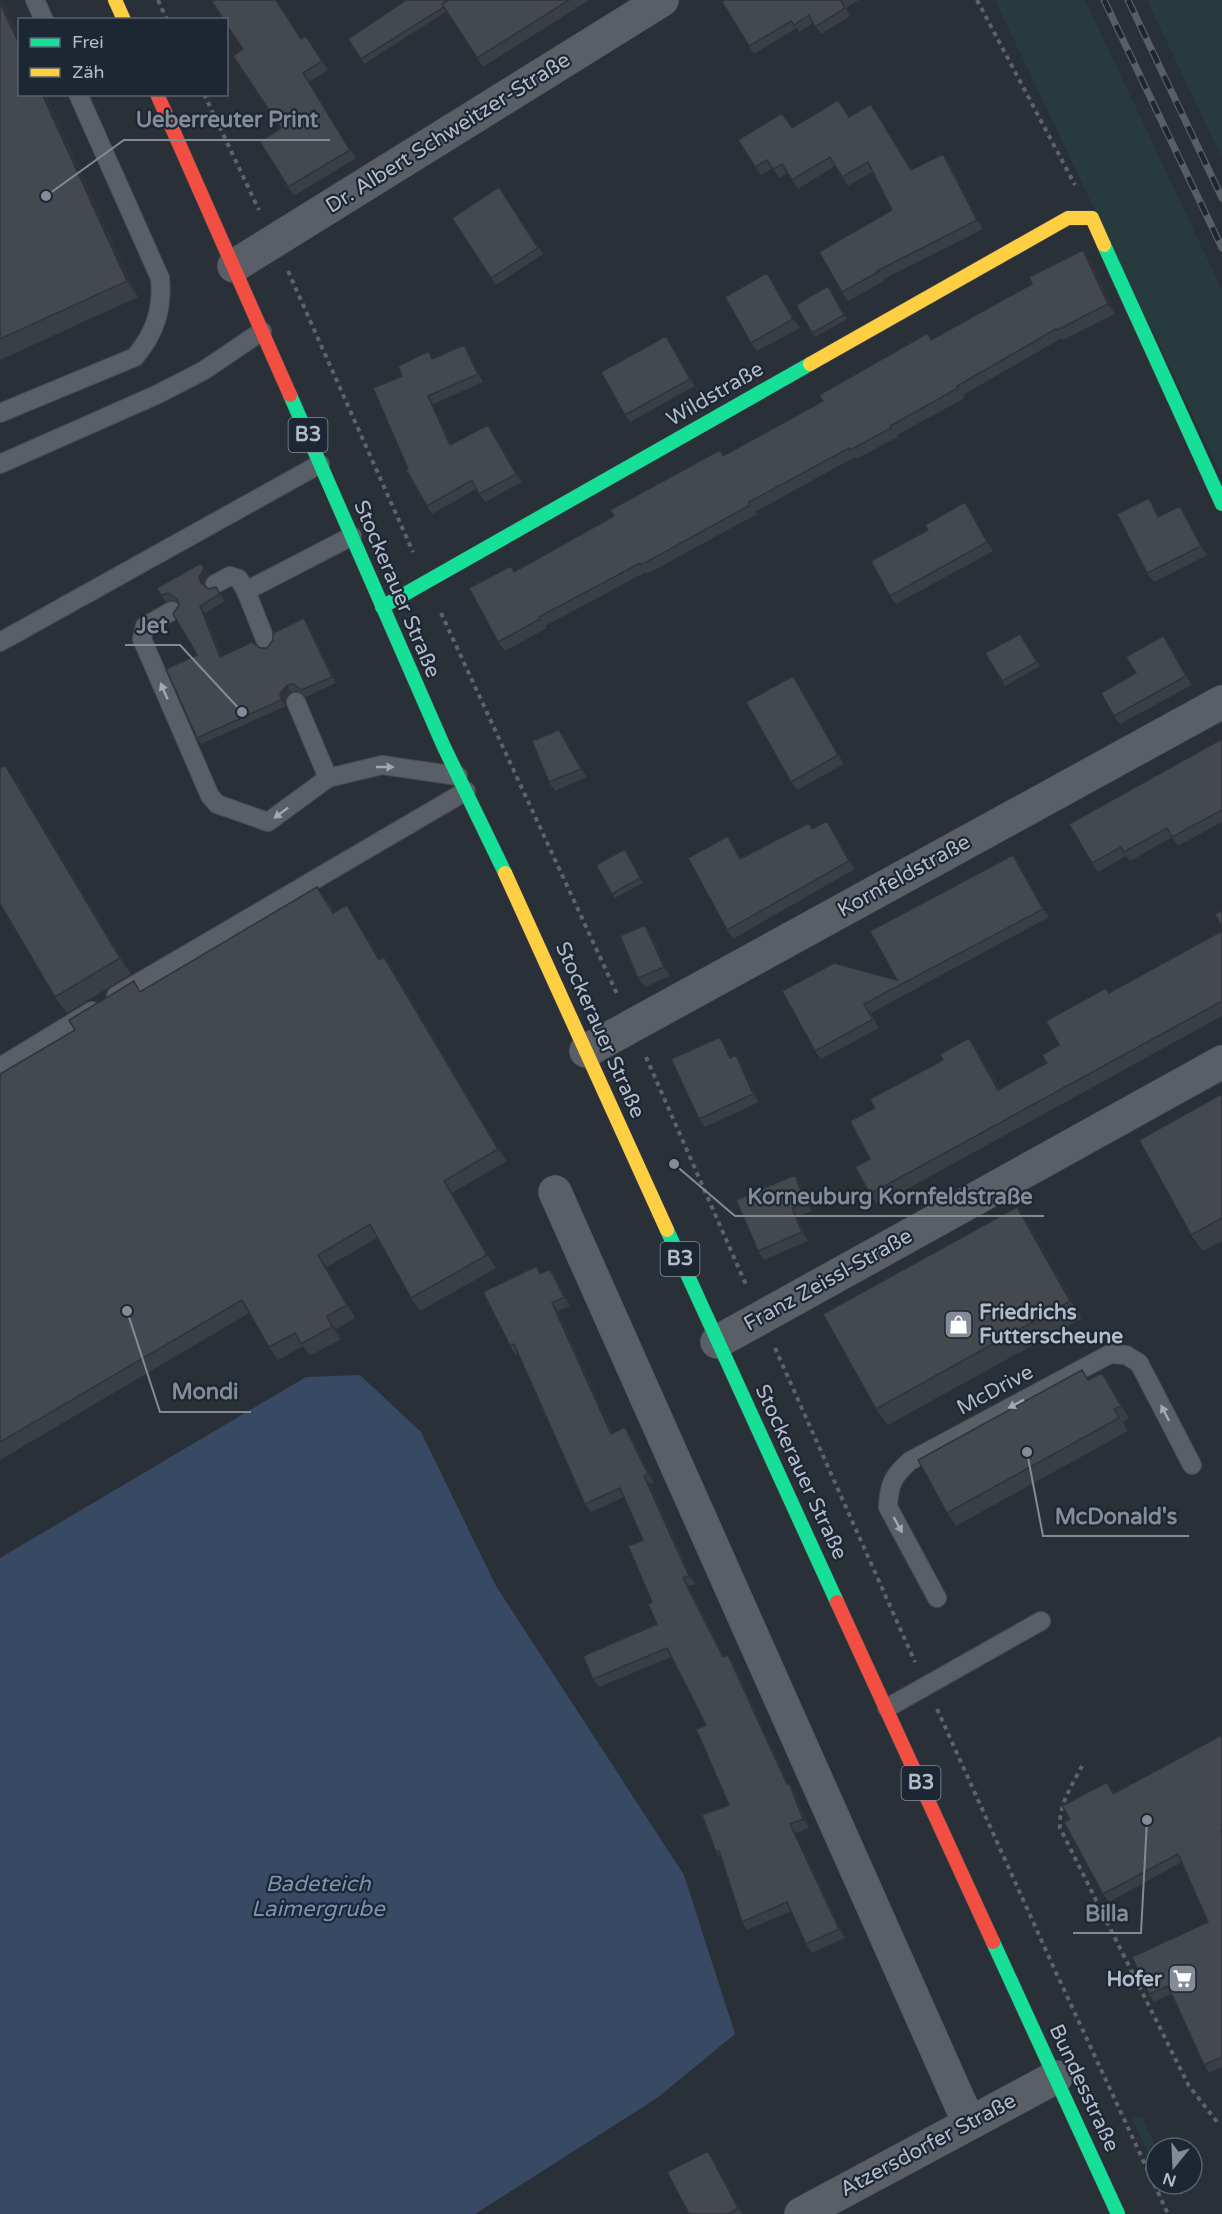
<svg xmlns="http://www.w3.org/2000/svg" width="1222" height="2214" viewBox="0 0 1222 2214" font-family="'Varela Round',sans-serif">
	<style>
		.green { fill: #273a3e }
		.water { fill: #384963 }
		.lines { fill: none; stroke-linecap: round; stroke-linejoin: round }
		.lane-casing { stroke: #484c53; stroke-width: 20 }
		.street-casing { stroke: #484c53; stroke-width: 34 }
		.fast-casing { stroke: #484c53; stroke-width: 15 }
		.slow-casing { stroke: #484c53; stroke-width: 15 }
		.jam-casing { stroke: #484c53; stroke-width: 15 }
		.path { stroke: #5d636a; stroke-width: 4; stroke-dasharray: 4.5 4.5; stroke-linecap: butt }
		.lane { stroke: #5a5e66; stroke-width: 18 }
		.street { stroke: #5a5e66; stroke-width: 33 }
		.fast { stroke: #16e098; stroke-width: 14 }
		.slow { stroke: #ffcf43; stroke-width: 14 }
		.jam { stroke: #f24e42; stroke-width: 14 }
		.rail-casing { stroke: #595d64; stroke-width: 7 }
		.rail { stroke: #1d2633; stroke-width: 4.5; stroke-dasharray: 14; stroke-linecap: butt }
		.wall { fill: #3a3f45 }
		.shaded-wall { fill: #303338 }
		.building { fill: #444950; stroke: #303338; stroke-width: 1.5 }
		.oneway { fill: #a2a9b5 }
		.labels { text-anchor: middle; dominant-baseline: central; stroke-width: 4.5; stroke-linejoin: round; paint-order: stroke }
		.shield { fill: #1d2633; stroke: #878f9c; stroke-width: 1.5 }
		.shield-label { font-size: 20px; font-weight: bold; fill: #b4bcc9 }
		.street-label { font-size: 21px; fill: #b4bcc9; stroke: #1d2633 }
		.poi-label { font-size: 21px; font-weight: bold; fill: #b4bcc9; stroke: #1d2633; text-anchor: start }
		.water-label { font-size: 22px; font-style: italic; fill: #7c92b1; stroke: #1d2633 }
		.leader { fill: none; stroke: #848b96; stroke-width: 2 }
		.callout-dot { fill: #848b96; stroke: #1d2633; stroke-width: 2 }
		.callout-label { font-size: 22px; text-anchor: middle; font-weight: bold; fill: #848b96; stroke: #1d2633; stroke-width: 4.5; stroke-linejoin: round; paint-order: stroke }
	</style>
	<rect width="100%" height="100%" fill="#2a3038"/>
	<!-- green -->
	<path class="green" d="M995,0H1085L1222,290V477Z
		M1147,0H1222V158Z
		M1142,2117L1156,2148V2170L1131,2118Z"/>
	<!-- water -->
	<path class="water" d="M360,1375L421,1432L496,1586L684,1875L735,2034L657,2098L475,2214H0V1558L306,1377Z"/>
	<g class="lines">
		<defs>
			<path id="lane" d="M35,0L44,20
				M0,413L135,357C155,333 163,309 160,278L78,94
				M0,464L156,395L203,371L262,331
				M215,584L230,576L239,579L246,591
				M172,611L145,626L142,639L210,796L217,804L268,822L328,778L382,765L458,776
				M0,642L320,464
				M267,644L246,591L352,536
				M296,702L328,778
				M116,996L466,791
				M0,1067L92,1011
				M937,1598L888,1507C889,1484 893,1476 910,1461L1110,1354L1126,1355L1139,1363L1192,1465
				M887,1708L1041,1621"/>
			<path id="street" d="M234,266L662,0
				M586,1051L1222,702
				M555,1192L969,2123
				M717,1342L1222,1062
				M801,2214L1056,2077"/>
			<path id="fast" d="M1104,245L1222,504
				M290,395L444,747L505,873
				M382,607L810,364
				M667,1230L837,1602
				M993,1942L1118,2214"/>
			<path id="slow" d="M115,0L124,20
				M810,364L1068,218H1092L1104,245
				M505,873L667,1230"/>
			<path id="jam" d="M157,94L290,395
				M837,1602L993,1942"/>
		</defs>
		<!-- lane casing -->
		<use href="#lane" class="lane-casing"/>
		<!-- street casing -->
		<use href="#street" class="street-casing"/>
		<!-- fast casing -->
		<use href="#fast" class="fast-casing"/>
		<!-- slow casing -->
		<use href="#slow" class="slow-casing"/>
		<!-- jam casing -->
		<use href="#jam" class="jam-casing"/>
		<!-- path -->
		<path class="path" d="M158,0L167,20
			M977,0L1075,185
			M204,94L259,210
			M288,271L413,552
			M441,613L618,996
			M646,1057L747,1287
			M775,1348L915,1662
			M937,1709L1053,1966L1168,2214
			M1082,1766C1072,1785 1058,1806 1060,1828L1189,2086L1218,2123"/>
		<!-- lane -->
		<use href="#lane" class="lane"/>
		<!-- street -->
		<use href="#street" class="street"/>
		<!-- fast -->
		<use href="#fast" class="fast"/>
		<!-- slow -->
		<use href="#slow" class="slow"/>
		<!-- jam -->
		<use href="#jam" class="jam"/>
		<defs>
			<path id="rail" d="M1104,0L1222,248
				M1128,0L1222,198"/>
		</defs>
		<!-- rail casing -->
		<use href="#rail" class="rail-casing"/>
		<!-- rail -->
		<use href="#rail" class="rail"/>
	</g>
	<!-- wall -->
	<path class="wall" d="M0,0L6,8L138,297L0,360Z
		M449,0H589L483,67L447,11L364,64L348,39L446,2Z
		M724,0H859L846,8L850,16L821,34L813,23L799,32L797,28L754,54L749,46Z
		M306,36L328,70L309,82L356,158L294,196L288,187L281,128L243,49L302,39Z
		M871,104L912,170L943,154L949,162L983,229L883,279L884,281L848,301L842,292L892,210L872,172L848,186L835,166L798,189L787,173L779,178L773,168L761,175L755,167L792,128L849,117Z
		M499,187L543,254L496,285L491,278Z
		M1090,259L1115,314L1063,340L1062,338L963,395L965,398L897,435L898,437L856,459L855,457L755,512L757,514L647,574L646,572L545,626L547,628L505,651L498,642L515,571L614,516L720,450L724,456L823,401L928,333L932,340Z
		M773,282L800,328L757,351L751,343Z
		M828,286L847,319L815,337L812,333Z
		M671,343L695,386L630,422L625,415Z
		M470,353L483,382L433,404L452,445L494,433L522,482L485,502L476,489L432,514L427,506L408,469L402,376L434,358Z
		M965,502L971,511L993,551L896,604L890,596L928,530Z
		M1180,506L1186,515L1207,555L1154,582L1147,573L1155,507L1160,517Z
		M209,575L204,583V585L209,589L216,587L225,601L205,613L222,656L267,648L309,625L336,683L306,697L298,691L291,692L285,700L286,706L201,744L197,738V655L178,603L173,600L166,602L161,595Z
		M1164,637L1170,646L1192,685L1120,724L1114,716L1136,673Z
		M1023,638L1040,666L1005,686L1002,681Z
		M799,684L844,764L797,790L791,782Z
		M559,730L565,738L587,777L555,791L549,782Z
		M1222,739V822L1178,846L1172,837L1130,861L1126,856L1098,872L1092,863Z
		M5,765L17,781L131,974L67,1013L55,997Z
		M813,828L833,830L855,869L733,939L727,930L728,836L741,858Z
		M625,849L643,883L615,898L612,894Z
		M1013,855L1019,863L1049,917L871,1013L879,1028L821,1059L815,1051L782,991L897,980Z
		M326,900L334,912L355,917L380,959L384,957L393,969L507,1161L452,1193L496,1268L420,1311L411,1298L377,1238L327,1267L355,1318L336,1329L341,1339L310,1356L303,1346L278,1360L269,1347L249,1313L0,1460V1074L141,991Z
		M645,925L651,934L670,976L645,987L638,978Z
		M1222,931V1016L878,1205L870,1194V1159L875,1108L943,1060L977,1049L1000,1089L1047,1063L1059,1045L1106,988L1109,993Z
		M726,1045L731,1057L736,1055L742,1064L759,1102L705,1127L699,1119Z
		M1222,1094V1241L1203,1251L1191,1235Z
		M795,1175L801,1183L812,1211L798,1217L808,1241L764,1260L758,1251Z
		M1029,1223L1082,1318L888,1425L876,1409Z
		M550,1269L556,1277L570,1306L558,1311L613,1433L625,1427L631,1435L654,1483L650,1484L695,1584L689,1586L724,1657L728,1655L734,1664L788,1783L795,1791L809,1828L796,1833L845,1938L812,1953L806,1944L791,1911L747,1930L742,1922L722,1861L716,1852L729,1805L706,1725L671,1657L599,1687L593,1679L657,1624L652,1602L643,1540L624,1497L591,1512L585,1504L518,1354L516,1355L510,1346L541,1273Z
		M1102,1373L1111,1385L1129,1418L1123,1422L1128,1431L956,1526L947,1513L1089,1380Z
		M1222,1735V2067L1209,2073L1204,2065L1171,1994L1154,2002L1149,1994L1208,1922L1182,1862L1109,1902L1103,1894L1070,1819L1107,1782L1114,1793Z
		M714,2160L743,2214H689Z"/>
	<!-- shaded-wall -->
	<path class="shaded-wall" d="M0,0L6,8L20,38V46L0,3Z
		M303,73L309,82L356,158L350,150Z
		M42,94H46L138,297L127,281Z
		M871,104L877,112L917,179L911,170Z
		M943,154L949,162L983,229L977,220Z
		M1083,250L1090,259L1115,314L1108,304Z
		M767,273L773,282L800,328L793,319Z
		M666,336L671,343L695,386L690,379Z
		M464,345L470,353L483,382L478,374Z
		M428,396L433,404L456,453L450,445Z
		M488,425L494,433L522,482L516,474Z
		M1149,498L1155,507L1164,526L1158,517Z
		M965,502L971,511L993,551L987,542Z
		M1180,506L1186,515L1207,555L1201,546Z
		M201,563L209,575L204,583L205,590L201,583L199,577Z
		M200,606L205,613L224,663L220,657Z
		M304,618L309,625L336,683L332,677Z
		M1164,637L1170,646L1192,685L1186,676Z
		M793,676L799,684L844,764L838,755Z
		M287,685L291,692L285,700L286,706L281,700L280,694Z
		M559,730L565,738L587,777L581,769Z
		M5,765L17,781L131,974L120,958Z
		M827,821L833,830L855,869L849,861Z
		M728,836L734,845L746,868L740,859Z
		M1013,855L1019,863L1049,917L1043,909Z
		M347,905L355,917L388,973L379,960Z
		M645,925L651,934L670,976L664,967Z
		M384,957L393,969L507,1161L498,1149Z
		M720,1037L726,1045L736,1067L730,1058Z
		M969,1038L977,1049L1006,1101L998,1090Z
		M736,1055L742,1064L759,1102L753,1094Z
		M795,1175L801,1183L812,1211L806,1203Z
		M444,1181L452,1193L496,1268L487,1255Z
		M1017,1207L1029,1223L1082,1318L1070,1301Z
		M792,1208L798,1217L808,1241L802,1232Z
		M318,1255L327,1267L355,1318L347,1305Z
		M550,1269L556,1277L570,1306L564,1297Z
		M552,1303L558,1311L617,1442L611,1434Z
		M327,1316L336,1329L341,1339L332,1327Z
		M1102,1373L1111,1385L1129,1418L1121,1406Z
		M625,1427L631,1435L654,1483L648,1474Z
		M644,1476L650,1484L695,1584L689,1576Z
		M683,1578L689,1586L729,1666L723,1657Z
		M728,1655L734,1664L792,1792L787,1784Z
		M789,1783L795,1791L809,1828L803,1819Z
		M790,1824L796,1833L845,1938L839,1929Z
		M708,2151L714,2160L743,2214L738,2208Z"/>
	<!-- building -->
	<path class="building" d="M211,0H276L301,39L306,36L322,61L303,73L350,150L288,187L260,142L281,128L233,56L243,49L226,24V20H224Z
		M406,0H444L446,2L442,4L444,7L361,59L348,39Z
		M449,0H569L477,58L442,4Z
		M724,0H842L841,1L845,8L815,27L809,15L794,25L791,21L749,46L722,2Z
		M0,3L20,46V94H42L127,281L0,339Z
		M838,100L849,117L871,104L911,170L943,154L977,220L877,271L878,272L842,292L819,252L892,210L868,162L842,177L830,157L792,180L782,164L773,169L767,160L755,167L738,140L782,113L792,128Z
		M499,187L538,248L491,278L452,218Z
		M1083,250L1108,304L1057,330L1056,329L957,386L958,388L890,426L891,428L850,450L849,448L749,502L750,505L641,565L640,563L539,617L540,619L498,642L469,588L511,566L514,572L614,516L610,510L720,450L723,456L823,401L819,395L928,333L931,340L1032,284L1029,277Z
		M767,273L793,319L751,343L725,297Z
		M828,286L844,315L812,333L796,305Z
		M666,336L690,379L625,415L601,372Z
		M464,345L478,374L428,396L450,445L488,425L516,474L479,494L472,480L427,506L406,470L408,469L373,388L402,376L398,366L429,351L432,359Z
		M1149,498L1158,517L1180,506L1201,546L1147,573L1117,514Z
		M965,502L987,542L890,596L871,561L928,530L925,525Z
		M201,563L204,568L199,577L201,583L209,589L216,587L220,594L200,606L220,657L252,642L260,648H267L273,640V633L304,618L332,677L301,690L293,684L287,685L280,694L281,700L197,738L166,669L197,655L173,614L179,605L177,599L168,593L161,595L157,588Z
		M1020,634L1037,662L1002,681L985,653Z
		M1161,637H1164L1186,676L1114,716L1101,693L1136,673L1126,657Z
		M793,676L838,755L791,782L746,702Z
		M559,730L581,769L549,782L532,741Z
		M1222,739V810L1172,837L1167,828L1124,852L1121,847L1092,863L1069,824Z
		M5,765L120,958L55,997L0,904V768Z
		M827,821L849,861L727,930L688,858L728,836L740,859L809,823L812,829Z
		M625,849L640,878L612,894L596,865Z
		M1013,855L1043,909L864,1004L873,1019L815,1051L782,991L834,963L897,980L870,931Z
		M317,887L333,913L347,905L379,960L384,957L498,1149L444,1181L487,1255L411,1298L370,1224L318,1255L347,1305L327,1316L332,1327L301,1344L295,1333L269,1347L242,1300L0,1442V1074L75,1030L69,1020L134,981L140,992Z
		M1222,910V928L1215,914Z
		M645,925L664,967L638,978L620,936Z
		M1222,931V1001L870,1194L855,1167L870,1159L850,1121L875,1108L870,1099L943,1060L940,1054L969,1038L998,1090L1047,1063L1042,1055L1059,1045L1046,1021L1106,988L1109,993Z
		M720,1037L730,1058L736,1055L753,1094L699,1119L671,1059Z
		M1222,1094V1218L1191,1235L1139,1140Z
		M795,1175L806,1203L792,1208L802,1232L758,1251L736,1200Z
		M1017,1207L1070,1301L876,1409L823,1314Z
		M537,1266L540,1274L550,1269L564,1297L552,1303L611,1434L625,1427L648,1474L644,1476L689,1576L683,1578L723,1657L728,1655L787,1784L789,1783L803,1819L790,1824L839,1929L806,1944L787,1902L742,1922L719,1851L716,1852L702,1815L729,1805L696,1729L706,1725L667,1648L593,1679L583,1656L657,1624L648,1604L652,1602L628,1546L643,1540L620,1488L585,1504L514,1344L510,1346L483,1292Z
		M1082,1370L1088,1380L1102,1373L1121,1406L1114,1409L1119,1418L947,1513L918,1460Z
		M1222,1735V1830L1221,1831L1222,1834V2057L1204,2065L1168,1986L1149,1994L1132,1957L1208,1922L1178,1854L1103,1894L1064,1822L1070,1819L1062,1806L1107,1782L1113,1794Z
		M708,2151L738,2208L728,2214H689L667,2172Z"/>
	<!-- one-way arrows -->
	<defs><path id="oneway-solid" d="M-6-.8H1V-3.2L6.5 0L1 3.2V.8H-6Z" transform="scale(1.5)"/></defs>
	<g class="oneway">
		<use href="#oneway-solid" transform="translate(164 691) rotate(-114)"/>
		<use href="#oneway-solid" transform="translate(385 767)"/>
		<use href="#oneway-solid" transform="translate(281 813) rotate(143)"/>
		<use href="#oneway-solid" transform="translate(1016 1404) rotate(152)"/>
		<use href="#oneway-solid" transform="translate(1165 1413) rotate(-117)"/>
		<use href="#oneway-solid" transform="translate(898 1525) rotate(61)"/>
	</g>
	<!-- icons -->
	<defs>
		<symbol id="shop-square" viewBox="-11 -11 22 22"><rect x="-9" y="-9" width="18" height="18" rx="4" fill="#848b96" stroke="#1d2633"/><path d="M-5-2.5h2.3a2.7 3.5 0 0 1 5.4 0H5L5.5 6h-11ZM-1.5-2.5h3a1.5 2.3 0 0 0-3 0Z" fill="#fff"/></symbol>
		<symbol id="supermarket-square" viewBox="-11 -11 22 22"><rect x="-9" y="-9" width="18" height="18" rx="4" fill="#848b96" stroke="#1d2633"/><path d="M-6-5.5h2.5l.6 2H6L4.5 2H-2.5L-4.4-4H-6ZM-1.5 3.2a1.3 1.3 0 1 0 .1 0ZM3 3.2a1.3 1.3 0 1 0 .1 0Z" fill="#fff"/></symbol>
	</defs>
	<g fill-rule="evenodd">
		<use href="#shop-square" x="942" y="1308" width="33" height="33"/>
		<use href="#supermarket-square" x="1166" y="1962" width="33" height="33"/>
	</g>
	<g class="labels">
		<!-- shield labels -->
		<g class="shield">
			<rect x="288.5" y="418" width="39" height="34" rx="4.5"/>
			<rect x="660.5" y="1242" width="39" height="34" rx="4.5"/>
			<rect x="901.5" y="1766" width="39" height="34" rx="4.5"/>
		</g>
		<g class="shield-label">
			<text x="308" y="435">B3</text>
			<text x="680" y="1259">B3</text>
			<text x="921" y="1783">B3</text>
		</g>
		<!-- street labels -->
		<g class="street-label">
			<text transform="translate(448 133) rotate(-32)">Dr. Albert Schweitzer-Straße</text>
			<text transform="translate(715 394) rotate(-30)">Wildstraße</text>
			<text transform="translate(397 589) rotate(67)">Stockerauer Straße</text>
			<text transform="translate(904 876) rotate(-29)">Kornfeldstraße</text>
			<text transform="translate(600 1030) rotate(66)">Stockerauer Straße</text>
			<text transform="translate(828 1280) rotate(-29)">Franz Zeissl-Straße</text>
			<text transform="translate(995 1390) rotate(-28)">McDrive</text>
			<text transform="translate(801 1472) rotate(65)">Stockerauer Straße</text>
			<text transform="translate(1084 2088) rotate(65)">Bundesstraße</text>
			<text transform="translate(928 2145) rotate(-28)">Atzersdorfer Straße</text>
		</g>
		<!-- poi labels -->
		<g class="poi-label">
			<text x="979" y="1312">Friedrichs<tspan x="979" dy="24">Futterscheune</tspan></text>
			<text x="1162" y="1979" text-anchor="end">Hofer</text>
		</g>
		<!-- water labels -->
		<g class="water-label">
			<text x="318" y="1884">Badeteich<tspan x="318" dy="25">Laimergrube</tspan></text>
		</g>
	</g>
	<!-- callouts -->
	<path class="leader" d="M46 196L124 140H330M242 712L180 645H125M674 1164L735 1216H1044M127 1311L160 1412H251M1027 1452L1043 1536H1189M1147 1820L1141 1933H1073"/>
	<g class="callout-dot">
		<circle cx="46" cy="196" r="6"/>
		<circle cx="242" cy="712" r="6"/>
		<circle cx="674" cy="1164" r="6"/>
		<circle cx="127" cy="1311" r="6"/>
		<circle cx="1027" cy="1452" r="6"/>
		<circle cx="1147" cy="1820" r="6"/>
	</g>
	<g class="callout-label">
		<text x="227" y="127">Ueberreuter Print</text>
		<text x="152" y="633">Jet</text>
		<text x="890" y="1204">Korneuburg Kornfeldstraße</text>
		<text x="205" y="1399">Mondi</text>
		<text x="1116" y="1524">McDonald's</text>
		<text x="1107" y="1921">Billa</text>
	</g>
	<!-- legend -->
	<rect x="18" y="18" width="210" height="78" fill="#1d2633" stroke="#59626f" stroke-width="1.5"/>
	<rect x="30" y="38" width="30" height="9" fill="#16e098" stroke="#59626f" stroke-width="1.5"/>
	<text x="72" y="48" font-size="18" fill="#b4bcc9">Frei</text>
	<rect x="30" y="68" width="30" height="9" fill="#ffcf43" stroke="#59626f" stroke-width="1.5"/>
	<text x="72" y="78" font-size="18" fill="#b4bcc9">Zäh</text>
	<!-- north arrow -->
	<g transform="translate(1174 2166) rotate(198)"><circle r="28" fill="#1d2633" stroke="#59626f" stroke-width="1.5"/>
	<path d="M0-4.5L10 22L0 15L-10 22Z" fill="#848b96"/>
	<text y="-9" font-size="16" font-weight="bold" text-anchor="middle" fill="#b4bcc9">N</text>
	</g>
</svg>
